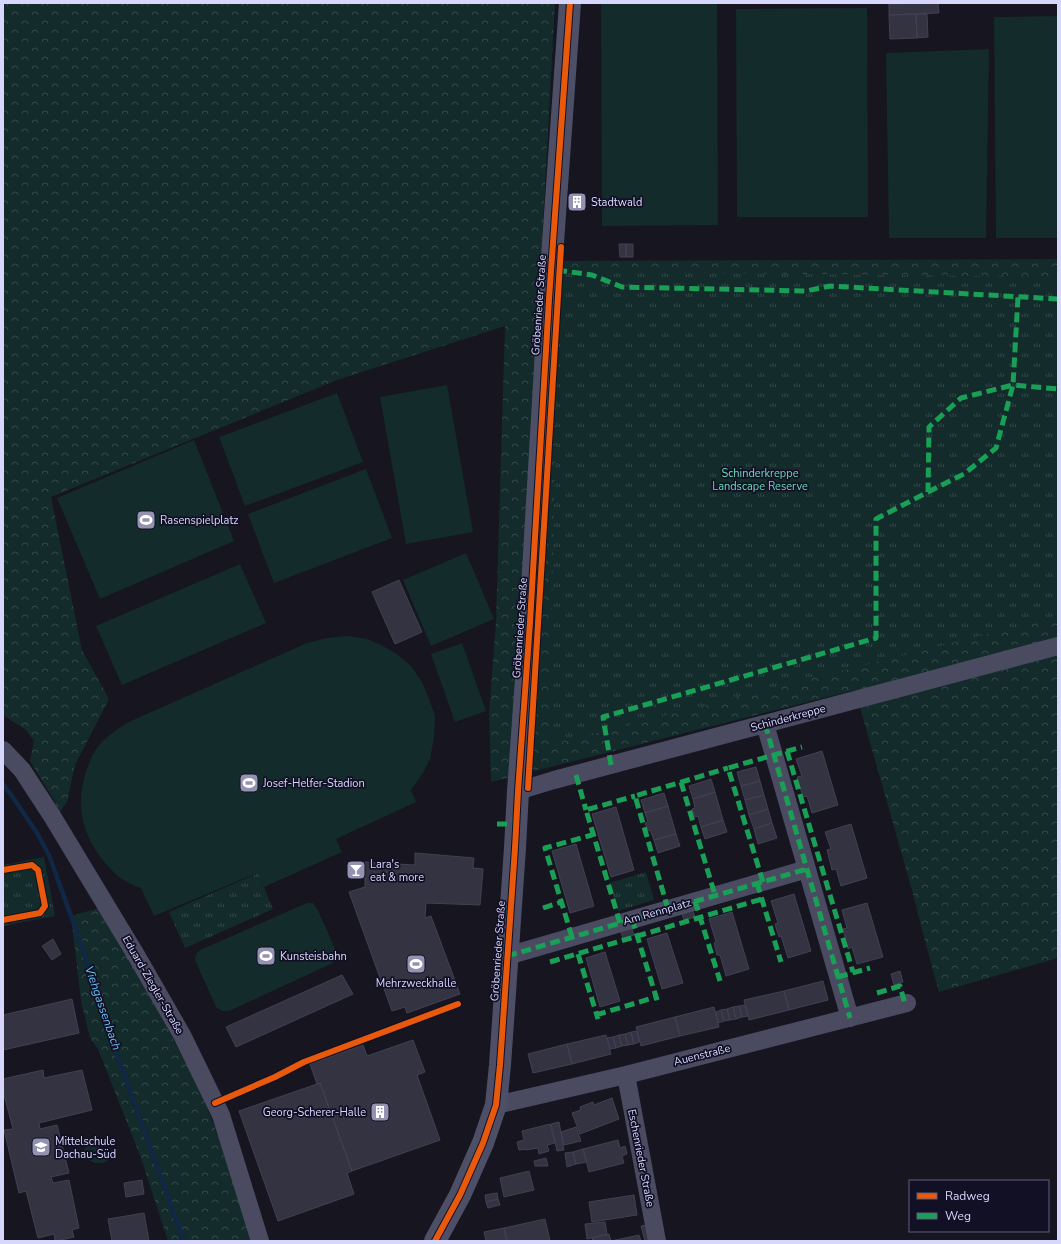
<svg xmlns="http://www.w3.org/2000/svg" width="1061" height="1244" font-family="'Nunito Sans',sans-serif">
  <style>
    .grass { fill: #132b2a }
    .forest { fill: url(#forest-crowns) }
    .park { fill: url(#park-tufts) }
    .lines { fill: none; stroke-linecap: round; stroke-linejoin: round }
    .stream { stroke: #112845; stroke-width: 4.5 }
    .building { fill: #343342; stroke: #424053 }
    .street { stroke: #4a4b61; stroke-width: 18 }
    .secondary { stroke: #4d4f67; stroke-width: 22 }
    .quiet { stroke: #1a9f57; stroke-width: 5; stroke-dasharray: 10 5; stroke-linecap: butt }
    .cycleway-casing { stroke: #121025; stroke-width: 8 }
    .cycleway { stroke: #e8590c; stroke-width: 6 }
    .labels { text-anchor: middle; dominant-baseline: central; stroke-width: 3.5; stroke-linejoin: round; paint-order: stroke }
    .poi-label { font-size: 11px; fill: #d7d6fd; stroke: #121025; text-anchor: start }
    .street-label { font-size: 11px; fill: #d7d6fd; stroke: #121025 }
    .park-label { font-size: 11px; fill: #65dbb3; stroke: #121025 }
    .water-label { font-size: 12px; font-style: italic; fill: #69c2f8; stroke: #121025 }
  </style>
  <defs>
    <pattern id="forest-crowns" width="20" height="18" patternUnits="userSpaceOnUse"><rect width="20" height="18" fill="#132b2a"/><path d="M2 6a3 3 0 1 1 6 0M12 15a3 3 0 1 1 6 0" fill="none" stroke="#35494a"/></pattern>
    <pattern id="park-tufts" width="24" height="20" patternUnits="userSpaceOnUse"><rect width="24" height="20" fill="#132b2a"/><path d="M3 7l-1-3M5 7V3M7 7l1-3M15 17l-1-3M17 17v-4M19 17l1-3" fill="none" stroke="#35494a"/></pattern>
  </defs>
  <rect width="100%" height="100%" fill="#161520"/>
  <path class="grass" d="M601 3H717L718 225 602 226Z
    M867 8 868 217H737L736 9Z
    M1058 16V238H996L994 17Z
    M989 49 986 238H889L886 53Z
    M447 385 473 532 406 544 380 397Z
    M337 393 363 462 245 506 219 437Z
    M194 440 234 541 100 599 57 498Z
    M366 469 392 538 274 583 248 514Z
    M466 553 494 619 431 646 403 580Z
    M240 564 266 623 122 685 96 626Z
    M348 636 367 639 381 645 397 654 411 666 422 682 429 699 435 716 434 738 430 759 423 773 411 790 416 802 336 839 342 852 264 887 257 873 154 916 141 888C136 886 131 885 127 882 118 877 112 871 106 864 81 836 74 801 88 766 91 759 94 751 99 745 108 735 120 727 131 721L307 643 327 638Z
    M462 643 486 711 455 722 431 654Z
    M307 903H313L318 910 336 951V958L333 963 229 1011H222L216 1007 195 960 196 954 200 950Z
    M88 1146C96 1146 101 1147 107 1151L109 1159C102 1168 85 1162 83 1151L85 1148Z"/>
  <path class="forest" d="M3 3H555L541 261 1058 259V958L939 992 922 930 912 890 855 690 491 782 489 713 496 621 505 326 337 380 51 497 82 650 109 699 75 765 67 802 59 813 54 800 30 761 34 741 26 730 3 715Z
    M99 908 150 995 201 1092 225 1154 253 1241H168L141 1158 98 1049 90 1038 81 1001 71 916Z"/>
  <path class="park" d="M559 271 1058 277V616L549 745Z
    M44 857 55 916 3 926V865Z
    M646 872 654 900 618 911 609 883Z
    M258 873 273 909 185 948 169 912Z"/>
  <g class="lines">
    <path class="stream" d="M3 784 14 799 37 833 49 855 80 941 117 1055 184 1241"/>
  </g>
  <path class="building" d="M938 3 939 13 889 15V4Z
    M916 14H927L928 37 917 38Z
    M916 14 917 38 890 39 889 15Z
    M579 197V207H574L575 198Z
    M619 244H626V257H620Z
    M626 244H633V257H626Z
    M399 580 422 632 395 644 372 592Z
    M822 751 838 805 812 813 807 796 803 797 797 777 802 776 796 759Z
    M756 767 760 781 741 786 737 772Z
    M711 779 715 792 693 799 689 786Z
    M760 781 764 795 745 800 741 786Z
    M715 792 723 820 701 827 698 816 695 817 692 809 695 808 693 799Z
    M664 793 668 806 645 813 641 800Z
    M764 795 768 809 749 815 745 800Z
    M668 806 676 834 654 840 650 830 648 831 645 823 648 822 645 813Z
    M616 807 634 870 611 877 592 814Z
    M768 809 772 823 754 829 749 815Z
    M723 820 727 832 705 839 701 827Z
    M772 823 777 838 758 844 754 829Z
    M851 824 867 878 841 886 836 869 832 870 827 850 831 849 825 832Z
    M676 834 680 846 658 853 654 840Z
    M576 844 594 906 570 913 552 851Z
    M415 853 474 858 473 868 483 869 480 905 426 903 425 918 431 916 460 994 407 1013 405 1007 392 1011 349 892 365 887V862L415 865Z
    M794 894 811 951 788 958 781 936 779 937 775 924 778 923 771 901Z
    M867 903 883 957 857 964 852 947 848 949 843 929 847 928 842 910Z
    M692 908 695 917 684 920 681 911Z
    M732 912 749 969 726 976 720 955H717L714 943 716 942 709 919Z
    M631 926 634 935 623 939 620 929Z
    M667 933 683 983 662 989 647 939Z
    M53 939 61 954 52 960 42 946Z
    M605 952 620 1001 600 1007 586 958Z
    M900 971 903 982 894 985 891 974Z
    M342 975 353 994 236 1047 226 1027Z
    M823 981 828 1000 789 1010 784 991Z
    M784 991 789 1010 749 1020 744 1000Z
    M72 999 79 1033 3 1050V1015Z
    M745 1005 748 1016 742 1017 739 1006Z
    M739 1006 742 1017 736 1019 733 1007Z
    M714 1007 719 1027 680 1036 675 1017Z
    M733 1007 736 1019 730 1020 727 1009Z
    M727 1009 730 1020 724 1021 721 1010Z
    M721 1010 724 1021 718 1023 716 1012Z
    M675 1017 680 1036 641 1046 636 1027Z
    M637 1031 639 1042 634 1044 631 1032Z
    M631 1032 634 1044 628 1045 625 1034Z
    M625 1034 628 1045 622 1046 619 1035Z
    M606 1035 611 1054 572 1064 567 1044Z
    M619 1035 622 1046 616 1048 613 1037Z
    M613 1037 616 1048 610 1049 607 1038Z
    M413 1040 425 1072 417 1075 440 1140 352 1171 320 1083 317 1084 310 1064 363 1045 367 1056Z
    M567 1044 572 1064 533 1073 528 1054Z
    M43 1070 44 1078 82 1070 92 1110 39 1123 40 1129 57 1125 69 1173 51 1177 53 1183 69 1180 79 1228 72 1230 74 1237 57 1241H55L54 1234 38 1238 26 1191 19 1193 4 1130 13 1129 3 1091V1079Z
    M320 1083 352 1171 347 1173 354 1194 278 1221 239 1111Z
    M612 1098 619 1119 580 1134 572 1113 581 1110 580 1107 593 1102 594 1105Z
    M559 1122 564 1150 557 1151 551 1124Z
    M550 1124 555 1143 547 1145 549 1151 539 1154 538 1148 526 1150V1149L519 1150 517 1142 524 1140 522 1131Z
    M576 1127 581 1141 564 1145 561 1132Z
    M618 1140 620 1148 625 1146 627 1154 622 1156 624 1163 589 1172 583 1149Z
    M583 1149 587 1162 576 1164 573 1152Z
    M573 1152 576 1164 567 1167 565 1153Z
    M546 1158 548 1166H535L534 1161Z
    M529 1171 534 1190 504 1197 500 1178Z
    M142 1180 144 1194 126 1197 124 1183Z
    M497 1193 498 1199 486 1202 485 1195Z
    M634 1195 637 1215 592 1222 589 1202Z
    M498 1199 500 1205 488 1208 486 1202Z
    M144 1213 149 1241H112L108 1219Z
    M545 1219 550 1241H507L504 1228Z
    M605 1222 607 1234 587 1239 585 1224Z
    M650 1224 653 1241H645L641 1226Z
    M504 1228 507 1241H486L484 1232Z
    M609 1234 611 1241H593L592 1238Z
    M639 1235 641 1241H611Z"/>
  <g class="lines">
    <path class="street" d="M765 724 850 1018
      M3 750 22 770 52 816 136 955 182 1035 221 1115 260 1241
      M518 791 554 780 1058 646
      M507 956 807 869
      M626 1075 657 1241
      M496 1105 626 1075 907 1003"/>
    <path class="secondary" d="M435 1241 460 1195 483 1143 496 1105 500 1065 515 848 518 791 530 622 549 299 570 3"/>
    <path class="quiet" d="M557 270 592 275 622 287 806 291 830 286 1058 299
      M928 492 964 474 996 448 1013 385 1058 389
      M765 724 850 1018
      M787 751 853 972
      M611 765 603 717 876 638V519L928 492 929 427 961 398 1013 385 1018 297
      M576 775 586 810
      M681 782 715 895
      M497 824H516
      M763 882 728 768 802 747
      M757 883 781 962
      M695 901 720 981
      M543 908 561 902
      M668 909 635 796 728 768
      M632 919 658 1003
      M620 923 586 810 635 796
      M572 937 545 848 592 835
      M578 954 598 1019
      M507 956 807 869
      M550 962 762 899
      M838 977 870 968
      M877 993 900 986 905 1004
      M596 1015 656 997"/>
    <g class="cycleway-casing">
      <path id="cycleway" d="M528 788 561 247
        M3 870 32 865 38 870 45 906 40 913 3 920
        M215 1103 275 1077 304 1062 458 1004
        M435 1241 460 1195 483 1143 496 1105 500 1065 515 848 518 791 530 622 549 299 570 3"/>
    </g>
    <use href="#cycleway" class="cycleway"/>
  </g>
  <defs>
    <g id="building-square" transform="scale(1)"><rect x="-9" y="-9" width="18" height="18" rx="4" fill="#9392b0" stroke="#121025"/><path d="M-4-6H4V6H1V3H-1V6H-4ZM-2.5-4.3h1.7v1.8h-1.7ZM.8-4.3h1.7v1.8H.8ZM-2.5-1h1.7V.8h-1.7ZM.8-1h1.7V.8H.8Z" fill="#fff"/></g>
    <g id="stadium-square" transform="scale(1)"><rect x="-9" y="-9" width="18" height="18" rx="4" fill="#9392b0" stroke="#121025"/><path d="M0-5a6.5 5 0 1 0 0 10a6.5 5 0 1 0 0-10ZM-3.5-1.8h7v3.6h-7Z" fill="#fff"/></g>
    <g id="bar-square" transform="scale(1)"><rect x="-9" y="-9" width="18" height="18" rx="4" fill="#9392b0" stroke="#121025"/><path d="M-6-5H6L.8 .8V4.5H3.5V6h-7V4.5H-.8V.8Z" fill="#fff"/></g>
    <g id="school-square" transform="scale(1)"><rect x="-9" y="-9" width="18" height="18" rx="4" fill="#9392b0" stroke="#121025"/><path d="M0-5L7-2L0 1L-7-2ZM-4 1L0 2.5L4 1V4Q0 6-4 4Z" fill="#fff"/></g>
  </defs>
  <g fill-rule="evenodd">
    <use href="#building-square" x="577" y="202"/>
    <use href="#stadium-square" x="146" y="520"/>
    <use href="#stadium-square" x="249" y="783"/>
    <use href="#bar-square" x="356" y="870"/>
    <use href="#stadium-square" x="266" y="956"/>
    <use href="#stadium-square" x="416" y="964"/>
    <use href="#building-square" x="380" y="1112"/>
    <use href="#school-square" x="41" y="1147"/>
  </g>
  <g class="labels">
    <g class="poi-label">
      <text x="591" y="202">Stadtwald</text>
      <text x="160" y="520">Rasenspielplatz</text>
      <text x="263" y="783">Josef-Helfer-Stadion</text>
      <text x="370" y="864">Lara's<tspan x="370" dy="13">eat &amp; more</tspan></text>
      <text x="280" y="956">Kunsteisbahn</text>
      <text x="416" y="983" text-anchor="middle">Mehrzweckhalle</text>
      <text x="366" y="1112" text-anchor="end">Georg-Scherer-Halle</text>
      <text x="55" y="1141">Mittelschule<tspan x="55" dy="13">Dachau-Süd</tspan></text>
    </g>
    <g class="street-label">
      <text transform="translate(539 305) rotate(-86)">Gröbenrieder Straße</text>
      <text transform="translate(520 628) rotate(-86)">Gröbenrieder Straße</text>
      <text transform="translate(788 718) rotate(-15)">Schinderkreppe</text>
      <text transform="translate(657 912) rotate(-16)">Am Rennplatz</text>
      <text transform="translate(498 951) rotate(-86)">Gröbenrieder Straße</text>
      <text transform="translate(153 985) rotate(60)">Eduard-Ziegler-Straße</text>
      <text transform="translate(702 1055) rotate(-14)">Auenstraße</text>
      <text transform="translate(641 1158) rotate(79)">Eschenrieder Straße</text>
    </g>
    <g class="park-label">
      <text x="760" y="473">Schinderkreppe<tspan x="760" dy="13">Landscape Reserve</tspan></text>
    </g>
    <g class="water-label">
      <text transform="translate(103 1008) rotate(71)">Viehgassenbach</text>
    </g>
  </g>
  <rect width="1061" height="1244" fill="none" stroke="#d7d6fd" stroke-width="8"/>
  <rect x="909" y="1180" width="140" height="52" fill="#121025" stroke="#615f7b"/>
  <rect x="917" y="1193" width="20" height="6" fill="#e8590c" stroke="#615f7b"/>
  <text x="945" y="1200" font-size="12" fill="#d7d6fd">Radweg</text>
  <rect x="917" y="1213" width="20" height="6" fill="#1a9f57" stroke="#615f7b"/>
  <text x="945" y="1220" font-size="12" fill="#d7d6fd">Weg</text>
</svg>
